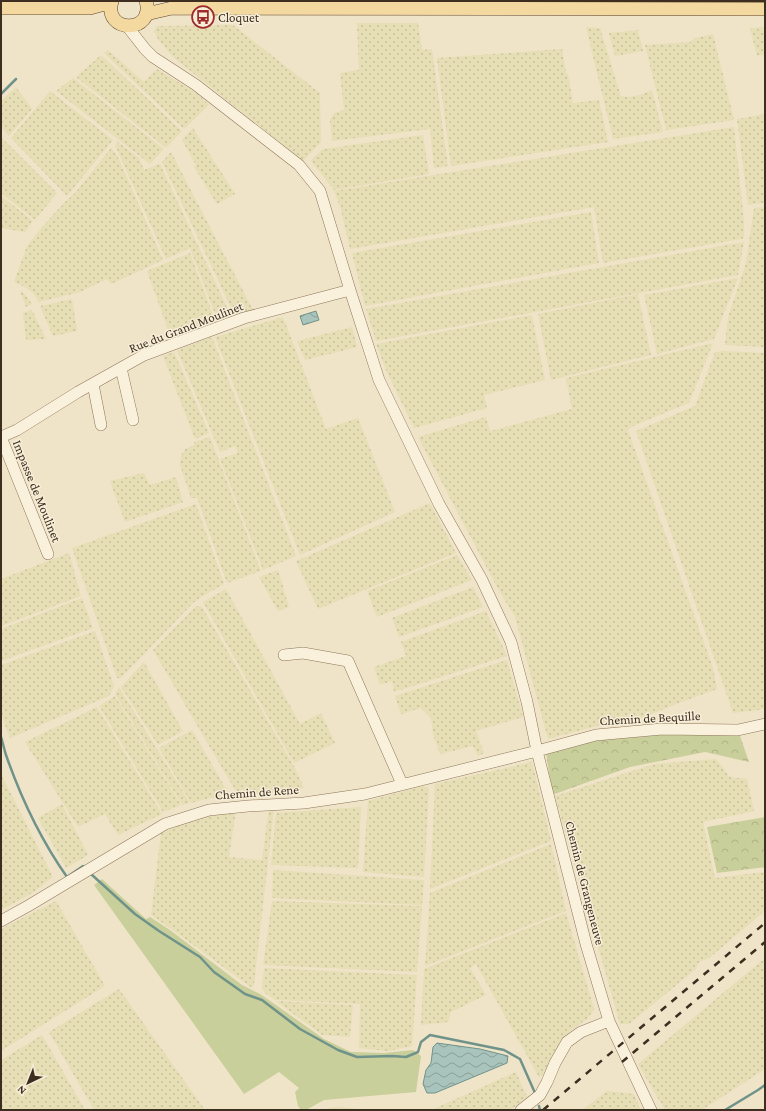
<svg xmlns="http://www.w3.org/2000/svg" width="766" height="1111" font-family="'Crimson Pro',serif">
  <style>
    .farmland { fill: url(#farmland-dots) }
    .grass { fill: #c9cf9b }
    .forest { fill: url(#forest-crowns) }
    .water { fill: url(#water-waves); stroke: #6f938a }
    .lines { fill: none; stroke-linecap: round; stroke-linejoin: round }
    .stream { stroke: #6f938a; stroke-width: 2.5 }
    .minor-casing { stroke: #8d765c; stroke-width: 12 }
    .major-casing { stroke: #5b4430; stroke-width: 14 }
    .minor { stroke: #faf1dc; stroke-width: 11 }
    .major { stroke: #f3d9a0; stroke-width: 13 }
    .rail { stroke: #3d2e20; stroke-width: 2.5; stroke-dasharray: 7 7; stroke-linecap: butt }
    .labels { text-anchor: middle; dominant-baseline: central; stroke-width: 3; stroke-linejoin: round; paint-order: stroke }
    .poi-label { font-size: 13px; fill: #3d2e20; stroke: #f7eed8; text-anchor: start }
    .street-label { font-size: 13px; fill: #3d2e20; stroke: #f7eed8 }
  </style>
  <defs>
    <pattern id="farmland-dots" width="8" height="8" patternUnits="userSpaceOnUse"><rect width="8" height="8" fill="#e6deb5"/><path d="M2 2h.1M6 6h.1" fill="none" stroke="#c6bf9b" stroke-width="1.8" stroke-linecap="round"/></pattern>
    <pattern id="forest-crowns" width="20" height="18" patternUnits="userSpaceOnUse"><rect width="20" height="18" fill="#c9cf9b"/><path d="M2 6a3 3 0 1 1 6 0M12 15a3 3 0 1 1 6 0" fill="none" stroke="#aeb285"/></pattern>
    <pattern id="water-waves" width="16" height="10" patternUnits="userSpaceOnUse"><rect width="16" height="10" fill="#a9c4bc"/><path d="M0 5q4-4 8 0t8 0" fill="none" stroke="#8ba098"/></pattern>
  </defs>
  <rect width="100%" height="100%" fill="#f0e4c8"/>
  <path class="farmland" d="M357 23H418L422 50 432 49 448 166 434 168 430 129 332 141 330 120 334 113 344 110 340 73 359 70Z
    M233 25 320 93 321 142 303 161 173 57 158 39 154 31 157 26Z
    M586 27 600 28 621 96 627 97 640 95 652 90 663 132 613 139Z
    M765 27V54L757 56 750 28Z
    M638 30 643 51 615 56 609 33Z
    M713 34 734 120 666 130 645 45 690 42 695 38Z
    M562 49 566 72 568 75 573 103 599 100 608 142 451 166 437 58Z
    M108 50 144 82 157 69 198 94 209 105 184 129 104 53Z
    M101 55 182 131 166 148 76 77Z
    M73 78 164 149 150 164 56 91Z
    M16 87 32 109 9 136 1 127V101Z
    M50 91 113 140 67 196 11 138Z
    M765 114V203L748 205 737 119Z
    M734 127 744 221V238L741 239 603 263 594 207 350 249 340 206 334 191Z
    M193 128 235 194 217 204 194 167 196 165 182 140Z
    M423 135 429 174 334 190 311 161 313 158 323 149Z
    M1 137 57 193 35 220 1 193Z
    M118 142 139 158 144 170 160 164 232 318 218 322 190 248 166 259 115 145Z
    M111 148 117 155 163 260 111 284 107 279 80 292 39 302 33 293 25 287 14 282 27 246 43 226 64 203 75 193Z
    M171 152 254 312 236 318 162 162Z
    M1 196 33 221 25 232 1 228Z
    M765 207V347L725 345 728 317 746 263 754 208Z
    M591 212 599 263 365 306 352 253Z
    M744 242 738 275 376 341 366 309Z
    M190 253 216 323 171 338 147 271Z
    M738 278 714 339 657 354 644 295Z
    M20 291 23 292 32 304 26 307Z
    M638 294 651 355 551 380 538 314Z
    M72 299 77 331 53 336 40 306Z
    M32 310 46 339 26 340 23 313Z
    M532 315 545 380 484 395 487 408 414 428 386 370 376 344Z
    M283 317 326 429 358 418 395 512 300 555 215 337Z
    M352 327 357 347 305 360 297 341Z
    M212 337 296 556 263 570 220 459 238 453 235 446 220 452 177 350Z
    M713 343 689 403 635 425 628 430 713 668 717 689 679 703 624 725 604 724 548 739 515 617 497 587 418 437 486 417 490 431 572 409 566 378Z
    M724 351 765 353V708L759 710 733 713 636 431 695 406 715 352Z
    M174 352 209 433 195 439 163 356Z
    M210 437 261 571 227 583 197 498H191L180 465 181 456 185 449 194 445V442Z
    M144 473 150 485 176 477 183 502 125 522 110 481Z
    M430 503 456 553 318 609 296 561Z
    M196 504 224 584 201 597 193 603 121 678H117L72 548Z
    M69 553 81 596 1 626V579Z
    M457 555 472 580 377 617 367 591Z
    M278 570 289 607 278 611 259 577Z
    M473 587 483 607 399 637 392 618Z
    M226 589 300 724 321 713 335 743 294 763 203 602Z
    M82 598 93 628 1 661V629Z
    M196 606 202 607 295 768 304 788 286 791 238 795 153 650Z
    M486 611 507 656 394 692 392 681 380 685 374 667 406 656 401 642Z
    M95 631 114 686 109 696 10 738 1 715V665Z
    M507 660 523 717 476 731 484 753 478 756 473 746 440 754 433 734 431 718 421 708 401 714 395 696Z
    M144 662 183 731 158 745 121 687Z
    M119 687 190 803 182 805 115 694Z
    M115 696 181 805 163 812 99 706Z
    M97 707 162 814 118 835 105 814 78 827 25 742Z
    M192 730 230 796 210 798 191 803 159 748Z
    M716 759 730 777 747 779 754 811 703 822 715 878 765 872V911L708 959 700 961 698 964 696 969 629 1024H620L555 796 654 764Z
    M532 762 551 841 430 889 435 784Z
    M1 774 53 877 34 892 1 910Z
    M423 786 429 788 424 877 363 872 368 801Z
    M62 804 88 855 66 868 38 818Z
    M361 807 358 868 271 865 276 813Z
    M269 808 274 809 254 984 252 988 174 931 151 915 161 833 196 818 236 810 229 857 262 860Z
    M551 844 566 911 425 966 430 893Z
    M273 870 424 880 422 905 272 898Z
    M56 901 105 986 1 1051V929Z
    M272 901 422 906 417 972 263 965Z
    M566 913 594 1009 588 1018 569 1032 554 1052 544 1075 539 1077 476 964 470 968 486 995 451 1012 448 1022 421 1025 424 969Z
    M765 958V1069L702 1110H665L638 1064Z
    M264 968 417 975 412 1046 388 1051 359 1048 360 1004 275 1000 265 993 262 988Z
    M119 989 205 1110H94L49 1032Z
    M276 1001 353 1005 350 1037 322 1035Z
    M42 1035 85 1110H1V1060Z
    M516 1072 527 1097 511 1110H431Z
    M607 1091 634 1094 641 1110H582Z
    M339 1107 371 1110H325L328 1108Z"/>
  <path class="grass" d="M102 879 146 919 150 917 170 930 242 985 260 994 276 1005 324 1039 351 1052 384 1053 413 1050 421 1056 416 1092 324 1100 306 1110H301L298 1106 295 1092 299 1088 279 1072 244 1094 94 885Z"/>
  <path class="forest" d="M738 730 749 762 705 752 630 767 552 795 546 752 596 735Z
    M765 817V867L717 873 707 827Z"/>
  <path class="water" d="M316 311 319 320 303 325 300 316Z
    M437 1043 480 1049 508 1056 507 1063 435 1093H427L423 1084 426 1070 431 1063 433 1047Z"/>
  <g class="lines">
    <path class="stream" d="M1 94 16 79
      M1 737C3 743 4 749 6 755 21 798 41 840 67 877L83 866
      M91 874 135 914 159 931 200 957 214 972 245 994 262 1000 300 1029 338 1050 357 1057 392 1056 406 1057 418 1052 421 1042 430 1035 504 1050 520 1059 535 1093
      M539 1106 540 1110
      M725 1110 758 1090 765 1085"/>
    <g class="minor-casing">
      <path id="minor" d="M127 26 145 49 153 57 196 85 299 165 320 191 350 290 379 380 439 504 482 580 511 642 527 702 537 751 586 944 609 1021 651 1110
        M121 368 133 420
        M93 384 101 425
        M1 437 17 430 78 392 144 355 244 318 350 290
        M1 437 48 554
        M284 655 303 653 348 661 402 784
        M1 921 28 906 165 824 209 810 248 806 304 803 365 794 537 751 596 735 662 729 738 730 765 724
        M521 1110 540 1095 547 1082 555 1063 567 1042 581 1032 609 1021"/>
    </g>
    <g class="major-casing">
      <path id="major" d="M112 1C102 34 156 34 146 1
        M1 8H90L112 2
        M146 14 172 8 765 9"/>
    </g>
    <use href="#minor" class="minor"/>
    <use href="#major" class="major"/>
    <path class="rail" d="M622 1062 765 942
      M543 1110 765 923"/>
  </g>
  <defs>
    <g id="bus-ring" transform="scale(1.15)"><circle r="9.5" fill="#f7eed8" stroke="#9e2a2b" stroke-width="1.5"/><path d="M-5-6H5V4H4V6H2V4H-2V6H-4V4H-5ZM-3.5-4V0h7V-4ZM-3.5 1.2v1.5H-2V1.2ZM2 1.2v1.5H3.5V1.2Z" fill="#9e2a2b"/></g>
  </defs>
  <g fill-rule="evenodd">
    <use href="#bus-ring" x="203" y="17"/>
  </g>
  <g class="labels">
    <g class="poi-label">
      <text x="218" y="17">Cloquet</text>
    </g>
    <g class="street-label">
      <text transform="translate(186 327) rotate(-21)">Rue du Grand Moulinet</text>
      <text transform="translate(37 491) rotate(68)">Impasse de Moulinet</text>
      <text transform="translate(650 718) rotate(-3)">Chemin de Bequille</text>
      <text transform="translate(257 792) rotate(-4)">Chemin de Rene</text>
      <text transform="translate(585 883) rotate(76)">Chemin de Grangeneuve</text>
    </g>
  </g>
  <rect width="766" height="1111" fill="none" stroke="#3d2e20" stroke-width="4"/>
  <g transform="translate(28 1083) rotate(223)" stroke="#f7eed8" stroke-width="3" paint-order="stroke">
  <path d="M0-3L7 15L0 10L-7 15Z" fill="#3d2e20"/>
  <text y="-6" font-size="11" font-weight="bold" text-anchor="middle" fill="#3d2e20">N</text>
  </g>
</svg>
